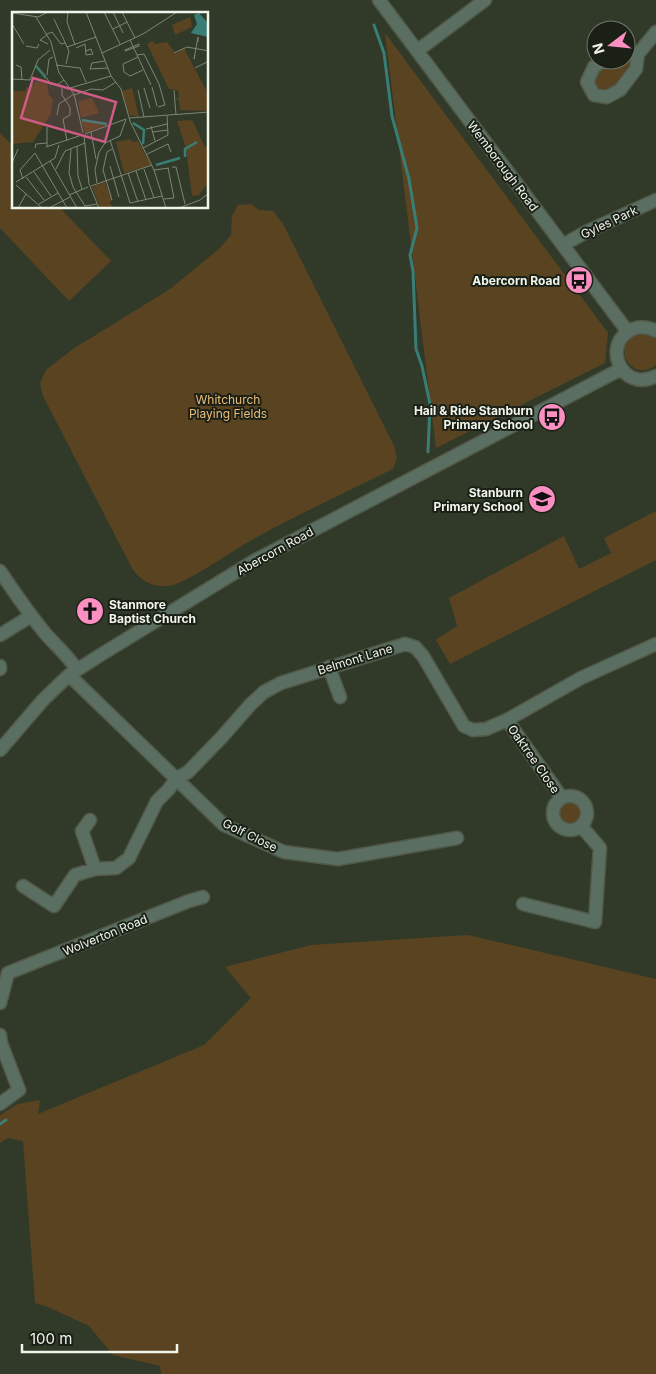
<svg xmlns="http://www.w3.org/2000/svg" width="656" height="1374" font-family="Inter,sans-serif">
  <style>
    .green { fill: #5a4321 }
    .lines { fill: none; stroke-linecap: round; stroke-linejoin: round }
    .stream { stroke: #387e76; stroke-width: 3 }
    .minor-casing { stroke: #505847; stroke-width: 15 }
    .minor { stroke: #5a6f62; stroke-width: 12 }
    .labels { text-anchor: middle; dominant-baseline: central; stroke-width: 4; stroke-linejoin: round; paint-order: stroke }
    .street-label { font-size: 12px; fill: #f0f6eb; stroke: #1b2017 }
    .poi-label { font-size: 12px; font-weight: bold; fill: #f0f6eb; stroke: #1b2017; text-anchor: end }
    .park-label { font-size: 12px; fill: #ecbc79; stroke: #1b2017 }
    .inset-river { fill: none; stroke: #387e76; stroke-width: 2.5 }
    .inset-road { fill: none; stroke: #7d8576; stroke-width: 1 }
    .view { fill: #d05b86; fill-opacity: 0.15; stroke: #d05b86; stroke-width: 2.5 }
    .inset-edge { fill: none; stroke: #f0f6eb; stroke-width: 2.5 }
  </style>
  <rect width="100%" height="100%" fill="#313a28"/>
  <path class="green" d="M385 33 608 333 605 363 436 448Z
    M626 54H632L635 61 618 87C608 90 600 92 592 85V74L605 60H626Z
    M0 133 14 147V208H60L111 261 69 301 0 228Z
    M251 204 259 210 273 211 283 224 394 446 397 458 393 469C343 494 291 517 243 545 228 554 183 585 169 586 153 587 143 582 133 570L43 396 40 383 46 370 73 349 170 289 220 248 231 235 232 216 238 205Z
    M644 333 650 334 656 338V365C629 386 607 337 644 333Z
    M656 511V560L450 664 436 640 457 626 449 598 564 536 579 569 611 553 604 538Z
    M558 813a12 12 0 1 1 24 0a12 12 0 1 1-24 0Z
    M468 935 656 979V1374H161L160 1366 113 1355 89 1326 48 1307 35 1303 23 1141 8 1138 0 1143V1115L18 1104 40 1100 38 1114 204 1045 251 998 225 967 311 945Z"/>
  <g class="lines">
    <path class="stream" d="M374 25 384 53 392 116 409 179 417 228 410 255 413 271 416 349 422 366 430 404 428 452
      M0 1124 6 1120"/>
    <g class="minor-casing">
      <path id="minor" d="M379 0 628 332
        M417 51 485 0
        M604 60 594 67 587 82 594 95 607 97 620 90 636 69 638 54 656 32
        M563 245 586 232 656 200
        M656 331C649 327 641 326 633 329 600 343 622 394 656 376
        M0 571C14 592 28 612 44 632 55 645 68 655 77 670
        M0 635 31 616
        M0 666V669
        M329 667 340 697
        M69 675 224 825 284 852 338 859 457 838
        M507 720 562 798
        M0 750 43 700 69 675 102 654 254 561 621 369
        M553 813a17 17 0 1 1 34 0a17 17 0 1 1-34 0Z
        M90 820 82 831 95 869
        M23 886 54 906 75 875 95 869 116 868 129 858 157 801 169 789 176 779 188 772 221 738 251 704 264 692 281 683 405 644 415 647 423 656 464 726 473 730 486 729 507 720 581 678 656 644
        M523 904 595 922 600 848 582 827
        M8 973 189 901 203 897
        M0 1003 8 973
        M0 1035 1 1043 19 1090 0 1104"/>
    </g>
    <use href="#minor" class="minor"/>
  </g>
  <defs>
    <g id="bus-disc" transform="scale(1.4375)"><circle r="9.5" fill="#fc8fc1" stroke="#1b2017"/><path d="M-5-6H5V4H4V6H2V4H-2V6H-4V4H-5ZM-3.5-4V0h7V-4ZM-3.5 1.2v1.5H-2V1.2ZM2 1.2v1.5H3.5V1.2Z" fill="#111"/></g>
    <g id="school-disc" transform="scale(1.4375)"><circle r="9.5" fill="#fc8fc1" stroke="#1b2017"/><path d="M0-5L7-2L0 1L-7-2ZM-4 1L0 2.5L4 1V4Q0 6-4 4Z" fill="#111"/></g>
    <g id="church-disc" transform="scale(1.4375)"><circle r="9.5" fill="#fc8fc1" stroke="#1b2017"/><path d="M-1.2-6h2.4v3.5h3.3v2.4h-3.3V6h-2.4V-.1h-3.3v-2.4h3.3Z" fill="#111"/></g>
  </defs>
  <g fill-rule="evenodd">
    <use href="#bus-disc" x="579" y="280"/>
    <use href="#bus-disc" x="552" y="417"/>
    <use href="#school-disc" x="542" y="499"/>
    <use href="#church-disc" x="90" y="611"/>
  </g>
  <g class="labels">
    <g class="street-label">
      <text transform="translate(503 166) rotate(53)">Wemborough Road</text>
      <text transform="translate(609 222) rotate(-25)">Gyles Park</text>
      <text transform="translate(275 551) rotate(-29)">Abercorn Road</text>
      <text transform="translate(355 659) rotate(-17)">Belmont Lane</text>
      <text transform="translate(534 759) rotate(55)">Oaktree Close</text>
      <text transform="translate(250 835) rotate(26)">Golf Close</text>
      <text transform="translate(105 935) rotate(-22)">Wolverton Road</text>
    </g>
    <g class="poi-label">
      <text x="560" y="280">Abercorn Road</text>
      <text x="533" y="410">Hail &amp; Ride Stanburn<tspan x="533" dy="14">Primary School</tspan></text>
      <text x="523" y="492">Stanburn<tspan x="523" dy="14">Primary School</tspan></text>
      <text x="109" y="604" text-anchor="start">Stanmore<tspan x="109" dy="14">Baptist Church</tspan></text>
    </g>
    <g class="park-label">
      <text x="228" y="399">Whitchurch<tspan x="228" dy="14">Playing Fields</tspan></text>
    </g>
  </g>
  <g transform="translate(12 12)">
    <rect width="196" height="196" fill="#313a28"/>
    <path d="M178 5 180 15 163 23 160 13ZM140 29 143 32 155 30 164 42 172 36 196 82V99L168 98 167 88 163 87 167 86 166 78 157 77 135 32ZM25 53 34 63 37 84 41 87 39 102 21 130 0 132V79H13L14 75 18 76 24 69 34 71 31 61 23 55ZM120 76 127 105 117 103 110 79ZM80 86 87 101 69 106 66 89ZM69 108 95 113 73 121ZM180 108 193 135 196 134V171L187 183 180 184 174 136 165 109ZM118 127 121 130 126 129 139 153 112 161 104 130ZM93 170 100 189 97 190 102 196H88L80 175Z" fill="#5a4321"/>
    <path d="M187 1 196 11V25L179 21 185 12 182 3Z" fill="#387e76"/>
    <path class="inset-river" d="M24 54 34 66M70 108 95 112M121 111 132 118 131 132M173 145V137L185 130M144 153 168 146"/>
    <path class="inset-road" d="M56 0 55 10 63 33M74 0 99 64 109 77 118 109 142 158 154 196M92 0 108 32M101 0 111 21M110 0 123 26M0 1 26 5 36 0M24 5 39 30 47 61 62 82 71 121M42 7 57 39 54 52M0 12 12 32M101 17 115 10M35 22 40 20 49 32 53 31M35 23 28 28 36 32M118 28 139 73M127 32V34L113 39V38ZM14 34 25 36 27 32M55 35 84 25M64 36 73 32 74 43 81 42 79 37 74 39M90 41 131 22 165 0M162 41 175 35 197 39M125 43 132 42 147 72 153 93 146 95M183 43 182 47 186 25V30M126 45 111 52 112 60 118 64 131 58M93 49 80 51 78 57 96 56M4 53 9 55 10 68M44 53 68 56 74 70M183 56 197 49M35 63 37 47 41 45M35 66 38 72 45 73 52 68M0 67 18 68 26 48 38 38M140 75 145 94M50 76V83L58 95V103L51 107 55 129M58 76 99 64M132 76 138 96M126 78 132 105M162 78 164 103M62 83 79 77 91 78 104 70M45 103 47 92 62 82M117 106 197 100M139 114 143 129M35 115V135M134 117 155 112M79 120 84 147M140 120 156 118M73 122 114 107M72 124 77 172 87 196M98 128 118 191 150 184M65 134 66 164 70 177M34 135 70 123M23 136 24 132 35 131M131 136 156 123 155 104M59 137 57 161 61 175 73 194 85 192M100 137 95 140 91 158 100 188M135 142 156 132 159 140M38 149 65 196M0 151 6 137M98 154 107 185M160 155H164L173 192M44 157 53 139 73 131M132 157 142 186M142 158 157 156M124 159 134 188M22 160 39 184M116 161 126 190M14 165 32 188M11 167 8 158 23 141 55 196M4 170 43 146 47 133M85 171 83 158 87 140 93 131 108 124 114 107M4 173 30 196M79 174 140 153M57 183 76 175M152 187 162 186 156 156M27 192 46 181M6 196 14 182M37 196 58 185M167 196 188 188 197 181"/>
    <path class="view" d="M21 66 104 90 93 130 9 106Z"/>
    <rect width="196" height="196" class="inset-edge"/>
  </g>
  <g transform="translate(611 45) rotate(254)"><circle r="24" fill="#1b2017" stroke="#70766c"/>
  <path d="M0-4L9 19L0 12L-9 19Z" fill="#fc8fc1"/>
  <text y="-8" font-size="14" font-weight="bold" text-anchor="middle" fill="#f0f6eb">N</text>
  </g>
  <path d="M22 1344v8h155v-8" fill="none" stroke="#f0f6eb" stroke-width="2.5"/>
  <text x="30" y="1344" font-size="15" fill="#f0f6eb" stroke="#1b2017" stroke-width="4" paint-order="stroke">100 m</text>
</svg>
